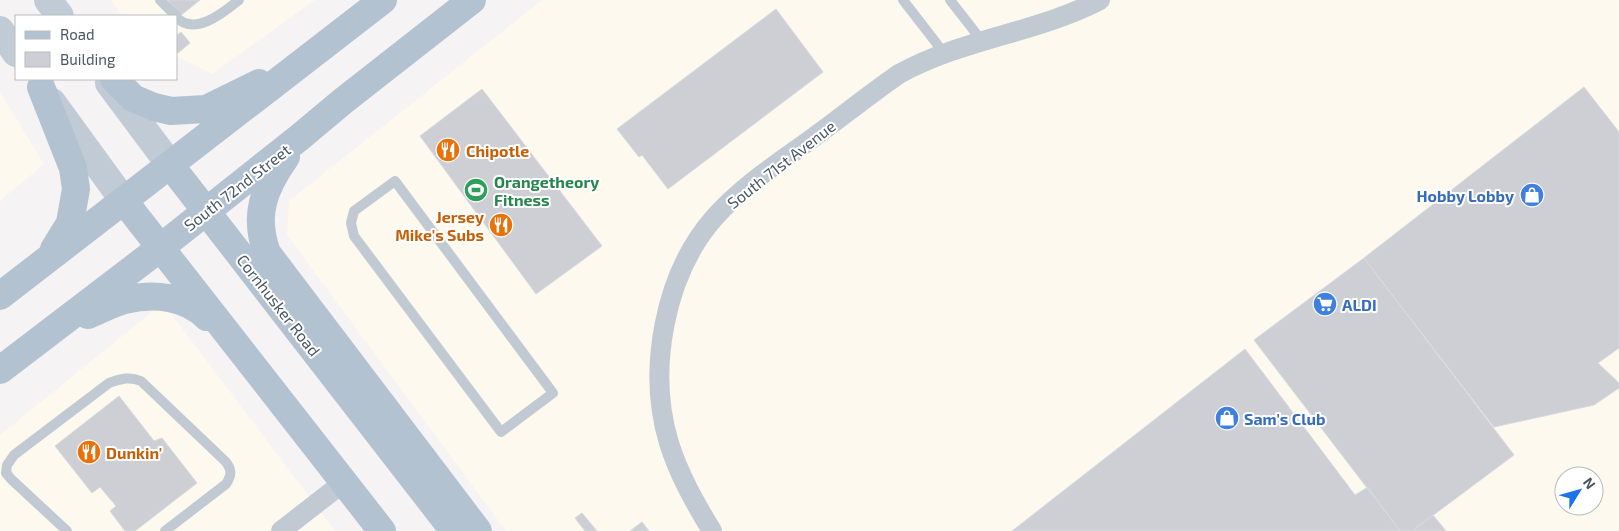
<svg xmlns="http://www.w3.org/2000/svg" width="1619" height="531" font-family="'Exo 2',sans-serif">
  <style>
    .commercial { fill: #fdf9ef; fill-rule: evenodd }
    .building { fill: #cdcfd5; stroke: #d7d9de }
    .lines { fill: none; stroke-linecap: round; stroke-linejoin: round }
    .service { stroke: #c1cad2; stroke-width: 10 }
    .minor { stroke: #c1cad2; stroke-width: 20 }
    .secondary { stroke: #c1cbd6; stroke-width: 28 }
    .primary { stroke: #b3c2d1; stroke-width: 28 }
    .labels { text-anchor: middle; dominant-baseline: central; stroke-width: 4; stroke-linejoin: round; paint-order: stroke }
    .food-label { font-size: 16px; font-weight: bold; fill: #c56008; stroke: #fff; text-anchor: start }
    .street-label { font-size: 16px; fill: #4a5661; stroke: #fff }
    .leisure-label { font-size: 16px; font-weight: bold; fill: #27864d; stroke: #fff; text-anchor: start }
    .shop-label { font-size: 16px; font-weight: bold; fill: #366cbe; stroke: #fff; text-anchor: start }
  </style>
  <rect width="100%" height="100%" fill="#f5f3f3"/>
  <path class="commercial" d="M111 0H315L212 74 176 56V16H122Z
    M542 0H1619V531H506L287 235 289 201ZM1564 476H1594V506H1564Z
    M0 92 44 164 0 201Z
    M163 303 335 531H0V435Z"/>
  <path class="building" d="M168 0H200L180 16Z
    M776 9 823 72 668 189 642 155 639 157 617 129Z
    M181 32 190 43 178 53 176 51V36Z
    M1584 87 1619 132V348L1598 363 1619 383V388L1594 405 1494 427 1364 258Z
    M482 89 602 246 536 294 420 136Z
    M1364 258 1514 455 1412 531H1400L1254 340Z
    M1245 349 1355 495 1368 487 1400 531H1012Z
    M119 396 154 441 162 438 197 483 135 531H125L110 511 116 506 100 487 92 493 55 446Z
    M582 513 597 531H585L575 518Z
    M1433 515 1446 531H1412Z
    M642 522 649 531H630Z"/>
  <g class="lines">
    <path class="service" d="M160 0 176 16
      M903 0 944 53
      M950 0 982 41
      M176 17C195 37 224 12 239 0
      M395 181 553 393 501 432 354 236 351 223 354 211Z
      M67 531 11 479 6 473 7 465 14 455 109 383C121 379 129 376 141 381L225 461C232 469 232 475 226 484L165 531"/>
    <path class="minor" d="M281 531 344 482
      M712 531C695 503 679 475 669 443 647 371 664 275 714 218 742 186 780 162 814 137 843 116 870 94 899 74 962 39 1036 33 1100 0"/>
    <path class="secondary" d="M48 0 60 16
      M0 30 16 53
      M109 83 171 166
      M52 102 124 201"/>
    <path class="primary" d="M114 79 133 98 154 107 171 111 206 109 259 83
      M41 87 73 168 76 189 70 223 54 249
      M286 157C264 188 253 215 267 253L478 531
      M171 166 454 531
      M124 201 382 531
      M0 296 383 0
      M88 315C100 310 113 303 125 300 154 293 185 296 207 317
      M0 370 160 248 300 137 343 101 472 0"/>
  </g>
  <defs>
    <g id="restaurant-disc" transform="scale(1.25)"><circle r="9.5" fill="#e8710a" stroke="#fff"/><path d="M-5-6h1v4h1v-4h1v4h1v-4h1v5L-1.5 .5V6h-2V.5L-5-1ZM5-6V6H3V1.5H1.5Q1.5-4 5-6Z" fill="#fff"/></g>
    <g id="stadium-disc" transform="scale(1.25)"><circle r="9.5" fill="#2e9e5b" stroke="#fff"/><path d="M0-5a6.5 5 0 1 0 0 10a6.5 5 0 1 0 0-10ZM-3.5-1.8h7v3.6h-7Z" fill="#fff"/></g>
    <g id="shop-disc" transform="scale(1.25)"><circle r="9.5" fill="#3f7fe0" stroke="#fff"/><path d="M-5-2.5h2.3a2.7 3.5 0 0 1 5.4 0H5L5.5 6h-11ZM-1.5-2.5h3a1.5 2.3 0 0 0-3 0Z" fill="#fff"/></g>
    <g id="supermarket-disc" transform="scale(1.25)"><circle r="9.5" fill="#3f7fe0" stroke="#fff"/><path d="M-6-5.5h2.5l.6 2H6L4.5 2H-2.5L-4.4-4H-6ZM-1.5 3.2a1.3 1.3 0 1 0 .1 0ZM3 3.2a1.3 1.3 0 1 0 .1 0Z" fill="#fff"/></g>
  </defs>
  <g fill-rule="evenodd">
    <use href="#restaurant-disc" x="448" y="150"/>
    <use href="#stadium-disc" x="476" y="190"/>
    <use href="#shop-disc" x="1532" y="195"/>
    <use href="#restaurant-disc" x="501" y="225"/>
    <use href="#supermarket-disc" x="1325" y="304"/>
    <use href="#shop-disc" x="1227" y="418"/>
    <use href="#restaurant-disc" x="89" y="452"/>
  </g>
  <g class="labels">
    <g class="food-label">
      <text x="466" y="150">Chipotle</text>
      <text x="484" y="216" text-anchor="end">Jersey<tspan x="484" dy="18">Mike's Subs</tspan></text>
      <text x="106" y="452">Dunkin'</text>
    </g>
    <g class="street-label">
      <text transform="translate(781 164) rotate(-38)">South 71st Avenue</text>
      <text transform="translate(237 187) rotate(-38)">South 72nd Street</text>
      <text transform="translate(279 305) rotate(52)">Cornhusker Road</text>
    </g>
    <g class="leisure-label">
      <text x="494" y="181">Orangetheory<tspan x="494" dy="18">Fitness</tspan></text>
    </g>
    <g class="shop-label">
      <text x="1514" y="195" text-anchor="end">Hobby Lobby</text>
      <text x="1342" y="304">ALDI</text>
      <text x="1244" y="418">Sam's Club</text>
    </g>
  </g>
  <rect x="15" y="15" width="162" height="65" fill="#ffffff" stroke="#b7bbc0"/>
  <rect x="25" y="31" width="25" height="8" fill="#b3c2d1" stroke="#b7bbc0"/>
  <text x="60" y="40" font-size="15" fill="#4a5661">Road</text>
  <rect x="25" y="52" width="25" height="15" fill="#cdcfd5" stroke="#b7bbc0"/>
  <text x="60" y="65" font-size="15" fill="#4a5661">Building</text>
  <g transform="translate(1579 491) rotate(53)"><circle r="24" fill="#ffffff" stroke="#b7bbc0"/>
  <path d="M0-4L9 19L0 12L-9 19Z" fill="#1a73e8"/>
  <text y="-8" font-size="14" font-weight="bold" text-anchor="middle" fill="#4a5661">N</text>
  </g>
</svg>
